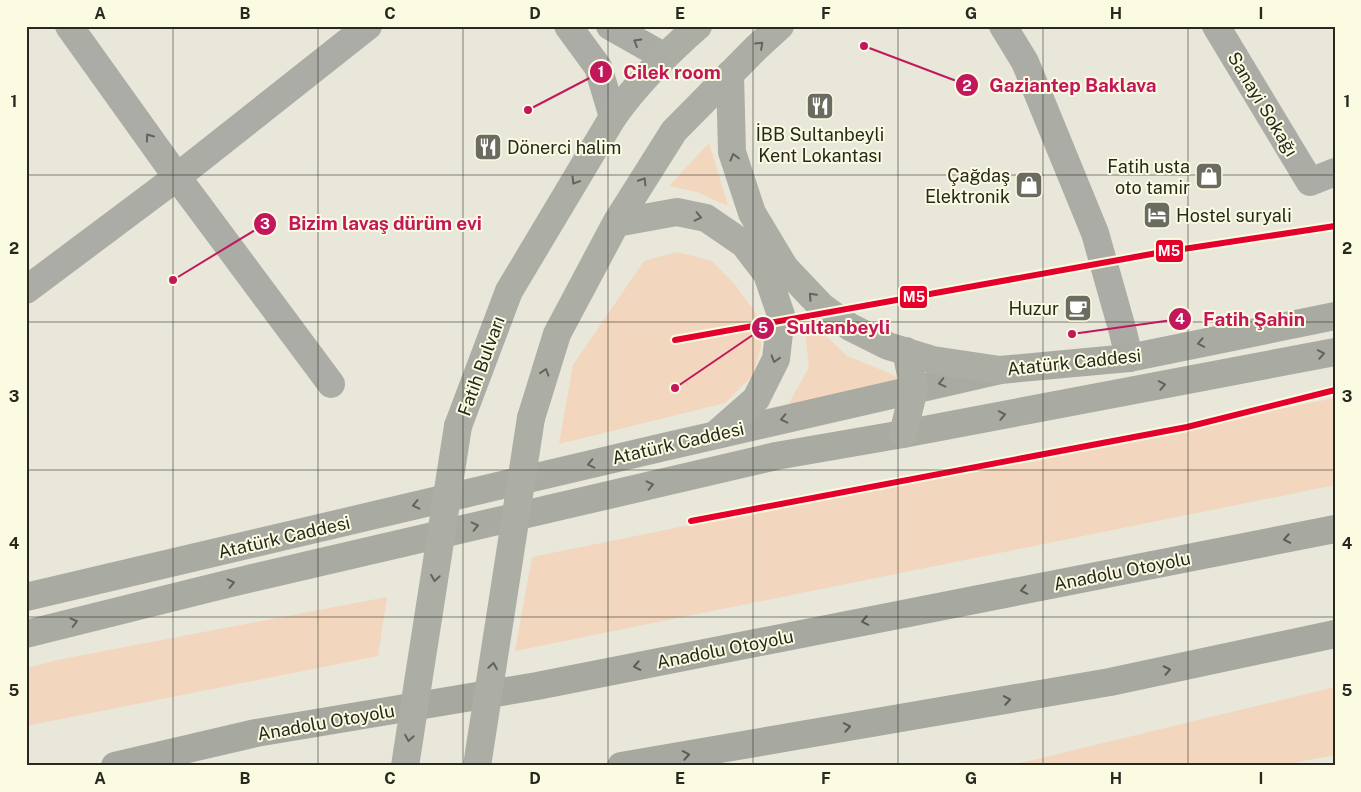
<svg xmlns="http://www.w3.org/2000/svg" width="1361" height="792" font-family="'Public Sans',sans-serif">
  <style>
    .green { fill: #f2d6bd }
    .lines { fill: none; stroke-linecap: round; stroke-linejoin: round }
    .street { stroke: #abaca6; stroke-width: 28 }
    .secondary { stroke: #a9aba3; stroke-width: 28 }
    .primary { stroke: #acaea5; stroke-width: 28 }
    .highway { stroke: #a7a9a0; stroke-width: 28 }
    .primary-bridge { stroke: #acaea5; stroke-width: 28 }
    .metro-1-casing { stroke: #fbfbe1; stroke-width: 10 }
    .metro-1 { stroke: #e4002b; stroke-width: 6 }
    .oneway { stroke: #63635c }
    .oneway2 { stroke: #63645b }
    .oneway3 { stroke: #62635a }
    .oneway4 { stroke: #5b5c53 }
    .grid { fill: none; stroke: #28281f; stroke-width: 1; stroke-opacity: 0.55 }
    .labels { text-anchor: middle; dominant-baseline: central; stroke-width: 4; stroke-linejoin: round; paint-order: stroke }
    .street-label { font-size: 18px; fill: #28281f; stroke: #fbfbe1 }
    .poi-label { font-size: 18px; fill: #28281f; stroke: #fbfbe1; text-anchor: end }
    .leader { fill: none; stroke: #c2185b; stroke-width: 2 }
    .callout-dot { fill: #c2185b; stroke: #fbfbe1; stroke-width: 2 }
    .mark-label { font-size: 15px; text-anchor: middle; font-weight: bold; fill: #fff }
    .callout-label { font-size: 19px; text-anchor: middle; font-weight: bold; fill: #c2185b; stroke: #fbfbe1; stroke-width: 4; stroke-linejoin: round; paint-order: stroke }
    .line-badge { stroke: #fbfbe1; stroke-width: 2 }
    .badge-label { font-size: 14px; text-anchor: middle; font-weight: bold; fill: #fff }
    .neatline { fill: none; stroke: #28281f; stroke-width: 2 }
    .grid-label { font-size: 16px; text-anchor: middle; font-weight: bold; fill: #28281f }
  </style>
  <rect width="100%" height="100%" fill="#e8e7da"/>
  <path class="green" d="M709 143 728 206 697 192 669 186Z
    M677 252 712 261 736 286 760 319 761 347 753 375 725 403 559 444 573 365 644 261Z
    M803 314 847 356 901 378 787 407 809 367Z
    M1335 398V485L515 651 532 557 818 499Z
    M387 597 378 656 26 726V668L57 660Z
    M1335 687V755L1277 766H1002L1029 761Z"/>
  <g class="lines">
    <path class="street" d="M69 26 177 177 331 384
      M568 26 598 67 613 117
      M610 26 663 56
      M1003 26 1025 62 1095 233 1123 332 1129 358
      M1216 26 1310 182 1335 172
      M26 290 177 177 368 26"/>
    <path class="secondary" d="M26 597 664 447 1000 370 1129 358 1335 316
      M26 634 227 584 776 456 903 434 1335 352"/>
    <path class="primary" d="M730 74 732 152 752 213 785 268 821 306 850 327 888 346 933 360 1000 370
      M616 223 677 212 706 218 744 244 767 274 781 315 776 359 756 399 715 435
      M531 418 557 334 616 223 674 131 756 48 780 26
      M458 426 509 291 613 117C638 82 665 55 698 26
      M903 434 914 389 906 351"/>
    <path class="highway" d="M115 766 256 733 537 686 1335 529
      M621 766 1110 682 1335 634"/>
    <path class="primary-bridge" d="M405 766 458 426
      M477 766 531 418"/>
    <g class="metro-1-casing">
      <path id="metro-1" d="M675 340 1157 253 1335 226
        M691 521 1187 427 1335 390"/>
    </g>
    <use href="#metro-1" class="metro-1"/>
  </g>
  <defs><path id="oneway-chevron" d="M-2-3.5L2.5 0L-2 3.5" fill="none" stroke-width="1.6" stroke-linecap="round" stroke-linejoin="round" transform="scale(1.25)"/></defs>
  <g class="oneway">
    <use href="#oneway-chevron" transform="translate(637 42) rotate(-150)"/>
    <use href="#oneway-chevron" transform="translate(149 137) rotate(-126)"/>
  </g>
  <g class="oneway2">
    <use href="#oneway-chevron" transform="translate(760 45) rotate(-43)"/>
    <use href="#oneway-chevron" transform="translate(734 157) rotate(-105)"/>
    <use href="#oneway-chevron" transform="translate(575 181) rotate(121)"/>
    <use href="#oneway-chevron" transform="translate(643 181) rotate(-58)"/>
    <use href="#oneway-chevron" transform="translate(698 217) rotate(13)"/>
    <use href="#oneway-chevron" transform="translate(812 296) rotate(-133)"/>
    <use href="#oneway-chevron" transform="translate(775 359) rotate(107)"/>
    <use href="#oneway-chevron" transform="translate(545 372) rotate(-73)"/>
    <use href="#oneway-chevron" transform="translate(435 578) rotate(99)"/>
    <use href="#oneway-chevron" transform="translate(493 666) rotate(-81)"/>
    <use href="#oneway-chevron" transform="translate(409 738) rotate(99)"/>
  </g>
  <g class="oneway3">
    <use href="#oneway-chevron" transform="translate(1201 343) rotate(169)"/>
    <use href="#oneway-chevron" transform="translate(1321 354) rotate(-11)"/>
    <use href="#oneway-chevron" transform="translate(942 383) rotate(167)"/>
    <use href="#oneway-chevron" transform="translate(1162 385) rotate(-11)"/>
    <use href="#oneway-chevron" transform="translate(1002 415) rotate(-11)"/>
    <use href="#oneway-chevron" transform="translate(784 419) rotate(167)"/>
    <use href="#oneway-chevron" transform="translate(591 464) rotate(167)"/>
    <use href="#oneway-chevron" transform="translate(650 485) rotate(-13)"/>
    <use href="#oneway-chevron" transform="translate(416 505) rotate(167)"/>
    <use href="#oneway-chevron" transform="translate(475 526) rotate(-13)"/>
    <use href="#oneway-chevron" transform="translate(231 583) rotate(-13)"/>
    <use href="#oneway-chevron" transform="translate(74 622) rotate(-14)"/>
  </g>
  <g class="oneway4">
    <use href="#oneway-chevron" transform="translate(1287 539) rotate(169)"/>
    <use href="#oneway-chevron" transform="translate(1024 590) rotate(169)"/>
    <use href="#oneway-chevron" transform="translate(865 621) rotate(169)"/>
    <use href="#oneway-chevron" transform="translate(637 666) rotate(169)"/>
    <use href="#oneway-chevron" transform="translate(1167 670) rotate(-12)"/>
    <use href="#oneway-chevron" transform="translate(1007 700) rotate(-10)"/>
    <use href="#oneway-chevron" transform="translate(847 727) rotate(-10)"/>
    <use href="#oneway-chevron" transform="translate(686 755) rotate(-10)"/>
  </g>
  <path class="grid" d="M173 26V766M318 26V766M463 26V766M608 26V766M753 26V766M898 26V766M1043 26V766M1188 26V766M26 175H1335M26 322H1335M26 470H1335M26 617H1335"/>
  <defs>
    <g id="restaurant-square" transform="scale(1.4375)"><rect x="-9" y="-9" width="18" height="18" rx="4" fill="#6b6b60" stroke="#fbfbe1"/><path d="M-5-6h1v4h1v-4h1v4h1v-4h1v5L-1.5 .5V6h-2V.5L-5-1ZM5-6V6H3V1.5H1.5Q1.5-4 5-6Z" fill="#fff"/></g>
    <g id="shop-square" transform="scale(1.4375)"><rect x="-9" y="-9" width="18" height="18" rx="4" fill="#6b6b60" stroke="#fbfbe1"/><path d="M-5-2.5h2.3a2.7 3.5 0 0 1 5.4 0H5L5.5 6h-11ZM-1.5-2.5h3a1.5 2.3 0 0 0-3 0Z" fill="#fff"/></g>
    <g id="hotel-square" transform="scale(1.4375)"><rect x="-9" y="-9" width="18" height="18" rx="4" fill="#6b6b60" stroke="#fbfbe1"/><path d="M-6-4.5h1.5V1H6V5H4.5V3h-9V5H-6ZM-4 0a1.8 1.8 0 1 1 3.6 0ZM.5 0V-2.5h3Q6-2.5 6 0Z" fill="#fff"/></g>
    <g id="cafe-square" transform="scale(1.4375)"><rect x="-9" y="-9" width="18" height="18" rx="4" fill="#6b6b60" stroke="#fbfbe1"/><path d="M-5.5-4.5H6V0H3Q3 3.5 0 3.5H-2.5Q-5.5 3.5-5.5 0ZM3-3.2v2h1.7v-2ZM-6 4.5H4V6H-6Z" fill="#fff"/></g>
  </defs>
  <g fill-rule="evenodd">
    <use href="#restaurant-square" x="820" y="106"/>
    <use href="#restaurant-square" x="488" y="147"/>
    <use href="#shop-square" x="1209" y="176"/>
    <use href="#shop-square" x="1029" y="185"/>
    <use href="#hotel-square" x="1157" y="215"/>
    <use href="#cafe-square" x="1078" y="308"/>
  </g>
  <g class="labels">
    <g class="street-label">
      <text transform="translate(1263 104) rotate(59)">Sanayi Sokağı</text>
      <text transform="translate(1074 362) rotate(-6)">Atatürk Caddesi</text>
      <text transform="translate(481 366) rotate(-70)">Fatih Bulvarı</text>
      <text transform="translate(678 443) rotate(-13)">Atatürk Caddesi</text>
      <text transform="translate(284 537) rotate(-13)">Atatürk Caddesi</text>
      <text transform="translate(1122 571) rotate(-11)">Anadolu Otoyolu</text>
      <text transform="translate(725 649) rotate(-11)">Anadolu Otoyolu</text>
      <text transform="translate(326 722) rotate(-10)">Anadolu Otoyolu</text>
    </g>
    <g class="poi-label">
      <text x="820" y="134" text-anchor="middle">İBB Sultanbeyli<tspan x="820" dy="21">Kent Lokantası</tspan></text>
      <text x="507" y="147" text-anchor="start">Dönerci halim</text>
      <text x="1190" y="166">Fatih usta<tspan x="1190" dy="21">oto tamir</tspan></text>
      <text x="1010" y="175">Çağdaş<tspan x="1010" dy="21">Elektronik</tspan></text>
      <text x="1176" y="215" text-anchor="start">Hostel suryali</text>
      <text x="1059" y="308">Huzur</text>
    </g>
  </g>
  <path class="leader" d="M528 110L601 72M864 46L967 85M173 280L265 224M1072 334L1180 319M675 388L763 328"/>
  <g class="callout-dot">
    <circle cx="528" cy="110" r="5"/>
    <circle cx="864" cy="46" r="5"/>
    <circle cx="173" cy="280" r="5"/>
    <circle cx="1072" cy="334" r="5"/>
    <circle cx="675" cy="388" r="5"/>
    <circle cx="601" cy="72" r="12"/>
    <circle cx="967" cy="85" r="12"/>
    <circle cx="265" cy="224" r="12"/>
    <circle cx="1180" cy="319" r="12"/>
    <circle cx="763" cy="328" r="12"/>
  </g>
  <g class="mark-label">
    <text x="601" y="77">1</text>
    <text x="967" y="91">2</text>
    <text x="265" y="229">3</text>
    <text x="1180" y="324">4</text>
    <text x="763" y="333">5</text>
  </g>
  <g class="callout-label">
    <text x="672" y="79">Cilek room</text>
    <text x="1073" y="92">Gaziantep Baklava</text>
    <text x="385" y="230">Bizim lavaş dürüm evi</text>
    <text x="1254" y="326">Fatih Şahin</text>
    <text x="838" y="334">Sultanbeyli</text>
  </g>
  <g class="line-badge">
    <rect x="1155" y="239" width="29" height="24" rx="5" fill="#e4002b"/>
    <rect x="899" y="285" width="29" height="24" rx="5" fill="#e4002b"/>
  </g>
  <g class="badge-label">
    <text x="1169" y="256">M5</text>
    <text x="914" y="302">M5</text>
  </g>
  <rect width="1361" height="792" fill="none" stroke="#fbfbe1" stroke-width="55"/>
  <rect x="28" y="28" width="1306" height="736" class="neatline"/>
  <g class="grid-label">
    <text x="100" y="19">A</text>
    <text x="245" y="19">B</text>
    <text x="390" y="19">C</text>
    <text x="535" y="19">D</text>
    <text x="680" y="19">E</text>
    <text x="826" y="19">F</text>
    <text x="971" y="19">G</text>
    <text x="1116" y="19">H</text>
    <text x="1261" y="19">I</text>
    <text x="14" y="107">1</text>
    <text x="1347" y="107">1</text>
    <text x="14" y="254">2</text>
    <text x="1347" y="254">2</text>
    <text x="14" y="402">3</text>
    <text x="1347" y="402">3</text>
    <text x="14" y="549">4</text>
    <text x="1347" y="549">4</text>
    <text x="14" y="696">5</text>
    <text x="1347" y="696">5</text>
    <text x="100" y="784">A</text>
    <text x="245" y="784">B</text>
    <text x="390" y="784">C</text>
    <text x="535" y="784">D</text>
    <text x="680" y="784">E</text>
    <text x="826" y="784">F</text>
    <text x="971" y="784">G</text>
    <text x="1116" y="784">H</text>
    <text x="1261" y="784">I</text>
  </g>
</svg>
